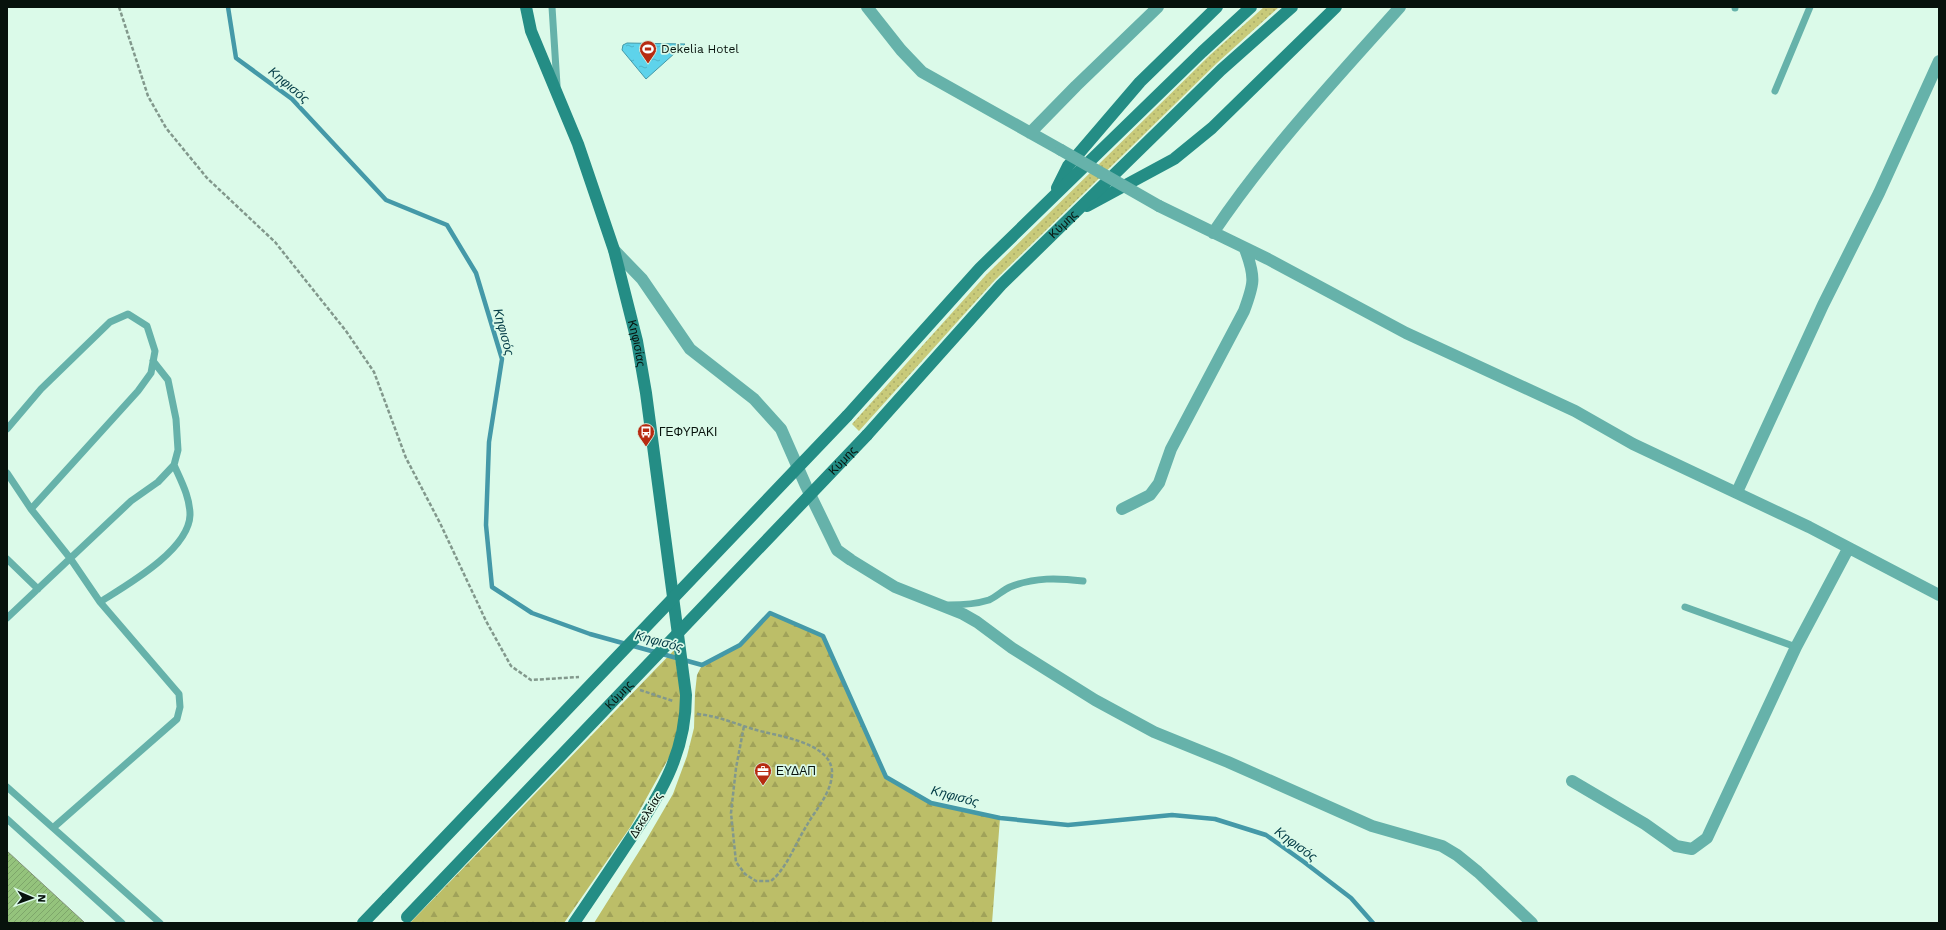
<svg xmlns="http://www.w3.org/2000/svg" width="1946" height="930" font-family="'Work Sans',sans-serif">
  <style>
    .grass { fill: url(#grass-dots) }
    .forest { fill: url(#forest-firs) }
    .water { fill: url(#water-ripples); stroke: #4499a8 }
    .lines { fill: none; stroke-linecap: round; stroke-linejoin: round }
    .stream { stroke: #4499a8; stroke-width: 4.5 }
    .building { fill: url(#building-hatch); stroke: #82927b }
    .path { stroke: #82988c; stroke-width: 2.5; stroke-dasharray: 4 2; stroke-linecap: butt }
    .lane { stroke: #66b2aa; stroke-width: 7 }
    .street { stroke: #66b2aa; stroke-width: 12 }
    .secondary { stroke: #248d85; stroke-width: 12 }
    .street-bridge { stroke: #66b2aa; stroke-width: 12 }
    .secondary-bridge { stroke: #248d85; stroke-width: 12 }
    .labels { text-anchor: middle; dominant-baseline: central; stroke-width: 3.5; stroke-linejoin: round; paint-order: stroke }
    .poi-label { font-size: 12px; fill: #07120c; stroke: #dbfae9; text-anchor: start }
    .street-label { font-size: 12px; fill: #07120c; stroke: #dbfae9 }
    .water-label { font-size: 13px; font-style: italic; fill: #033c46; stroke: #dbfae9 }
  </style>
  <defs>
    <pattern id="grass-dots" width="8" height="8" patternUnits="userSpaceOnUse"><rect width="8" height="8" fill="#c8ca7a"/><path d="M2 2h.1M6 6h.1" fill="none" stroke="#aaac68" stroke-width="1.8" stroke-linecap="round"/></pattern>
    <pattern id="forest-firs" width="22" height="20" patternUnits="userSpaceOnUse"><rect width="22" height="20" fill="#bcbe68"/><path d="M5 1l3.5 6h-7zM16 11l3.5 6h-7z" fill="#a0a259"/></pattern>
    <pattern id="water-ripples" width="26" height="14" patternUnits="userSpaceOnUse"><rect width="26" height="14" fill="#5ed3eb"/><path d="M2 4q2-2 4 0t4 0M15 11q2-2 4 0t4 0" fill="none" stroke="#50b4c8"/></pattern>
    <pattern id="building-hatch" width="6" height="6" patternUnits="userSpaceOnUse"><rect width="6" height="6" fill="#94c37c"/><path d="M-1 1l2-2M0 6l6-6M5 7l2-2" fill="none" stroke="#7ea66a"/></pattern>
  </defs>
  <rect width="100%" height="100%" fill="#dbfae9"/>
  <path class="grass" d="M1264 7H1279L1217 63 994 281 859 431 852 424 986 275 1210 55Z"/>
  <path class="forest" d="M770 613 823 636 886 777 931 803 1000 818 992 923H594L645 842 673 794 687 756 694 728 695 693 697 675 702 665 740 645Z
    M679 645 674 652 682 695 681 713 672 752 631 826 564 923H410Z"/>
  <path class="water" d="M627 43 685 44 646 79 622 50 623 45Z"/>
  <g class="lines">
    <path class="stream" d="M228 7 236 58 292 99 386 200 447 225 476 273 502 359 489 442 486 525 492 587 532 613 590 634 702 665 740 645 770 613 823 636 886 777 931 803 1000 818 1068 825 1172 815 1215 819 1266 835 1304 862 1351 898 1373 923"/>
  </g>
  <path class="building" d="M7 851 85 923H7Z"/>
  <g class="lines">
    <path class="path" d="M119 7 148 96 166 128 207 178 275 242 346 331 374 372 406 458 440 523 486 621 511 666 531 680 579 677
      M640 690 673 701
      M697 714C718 716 733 723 753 729 774 736 830 741 832 771 833 791 816 809 807 825 795 844 787 868 771 881H756L745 874 736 862 731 813 736 768 744 726"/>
    <path class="lane" d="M552 7 557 85
      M1735 8V7
      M1775 91 1810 7
      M7 429 41 389 110 322 128 314 147 326 155 351 151 373 138 391 31 509
      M7 473 31 509 70 558 100 602 179 694 180 707 177 719 54 827
      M7 559 38 589
      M100 602C127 585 189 550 190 515 190 497 181 481 174 465
      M949 605C963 605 976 604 989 600 996 597 1003 590 1010 587 1035 577 1058 578 1083 581
      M1685 607 1796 647
      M7 618 131 501 158 482 174 465 178 450 176 419 168 380 153 361
      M7 787 160 923
      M7 819 122 923"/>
    <path class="street" d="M867 7 901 50 922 72 1061 150
      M1030 133 1076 86 1158 7
      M1159 206 1268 259 1406 333 1575 411 1633 444 1809 527 1939 595
      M1213 233C1268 151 1335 80 1400 7
      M614 250 642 279 690 349 754 399 781 429 806 486 837 550 851 560 895 587 963 614 977 622 1012 648 1095 700 1154 732 1228 762 1372 826 1442 846 1457 855 1478 872 1532 923
      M1737 492 1823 305 1879 193 1939 61
      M1122 509 1150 495 1159 483 1171 449 1244 311C1254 284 1256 278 1245 249
      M1572 781 1645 824 1676 846 1692 849 1707 838 1796 647 1848 549"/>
    <g class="secondary">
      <path id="s1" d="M526 7 531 31 578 144 595 194 614 250 637 341 646 393 686 695C686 756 658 798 625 847 608 873 591 898 574 923"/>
      <path d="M1057 188 1068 166 1140 82 1217 7"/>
      <path d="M1087 206 1174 159 1212 128 1336 7"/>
      <path d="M847 416 980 268 1202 52 1251 7"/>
      <path id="s2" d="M867 435 1001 285 1221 70 1292 7"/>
      <path d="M363 923 387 898"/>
    </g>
    <path class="street-bridge" d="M1061 150 1159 206"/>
    <g class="secondary-bridge">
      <path d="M387 898 847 416"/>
      <path id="s3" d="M407 917 867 435"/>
    </g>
  </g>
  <defs>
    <g id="stadium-pin" transform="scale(0.9)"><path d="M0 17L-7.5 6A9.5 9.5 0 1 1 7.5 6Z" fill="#b72b11" stroke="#dbfae9"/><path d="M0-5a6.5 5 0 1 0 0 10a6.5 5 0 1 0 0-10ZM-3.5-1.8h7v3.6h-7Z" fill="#fff"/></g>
    <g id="bus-pin" transform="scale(0.9)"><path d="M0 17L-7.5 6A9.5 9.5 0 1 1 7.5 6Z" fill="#b72b11" stroke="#dbfae9"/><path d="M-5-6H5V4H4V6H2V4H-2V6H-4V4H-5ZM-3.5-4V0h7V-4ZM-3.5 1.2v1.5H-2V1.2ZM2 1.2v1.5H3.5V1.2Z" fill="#fff"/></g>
    <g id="office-pin" transform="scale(0.9)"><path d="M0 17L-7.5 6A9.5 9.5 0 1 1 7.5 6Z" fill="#b72b11" stroke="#dbfae9"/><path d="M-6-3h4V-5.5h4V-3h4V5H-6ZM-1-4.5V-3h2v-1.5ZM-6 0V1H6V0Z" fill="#fff"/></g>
  </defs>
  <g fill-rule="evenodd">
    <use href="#stadium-pin" x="648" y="49"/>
    <use href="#bus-pin" x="646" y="432"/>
    <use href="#office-pin" x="763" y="771"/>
  </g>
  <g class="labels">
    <g class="poi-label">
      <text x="661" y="49">Dekelia Hotel</text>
      <text x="659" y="432">ΓΕΦΥΡΑΚΙ</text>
      <text x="776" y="771">ΕΥΔΑΠ</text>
    </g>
    <g class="street-label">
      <text stroke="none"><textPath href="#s2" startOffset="288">Κύμης</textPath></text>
      <text stroke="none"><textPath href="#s1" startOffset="355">Κηφισίας</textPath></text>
      <text stroke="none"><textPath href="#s3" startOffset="631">Κύμης</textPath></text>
      <text stroke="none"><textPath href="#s3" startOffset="307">Κύμης</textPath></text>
      <text transform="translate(646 815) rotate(-58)">Δεκελείας</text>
    </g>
    <g class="water-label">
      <text transform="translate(289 85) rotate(40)">Κηφισός</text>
      <text transform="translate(504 332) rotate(75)">Κηφισός</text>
      <text transform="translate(659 641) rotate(15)">Κηφισός</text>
      <text transform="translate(955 796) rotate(15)">Κηφισός</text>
      <text transform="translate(1296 844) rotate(36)">Κηφισός</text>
    </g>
  </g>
  <rect width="1946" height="930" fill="none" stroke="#07120c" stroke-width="16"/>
  <g transform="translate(32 898) rotate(92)" stroke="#dbfae9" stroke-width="3" paint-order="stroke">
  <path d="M0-3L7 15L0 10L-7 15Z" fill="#07120c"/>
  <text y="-6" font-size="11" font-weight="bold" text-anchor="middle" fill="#07120c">N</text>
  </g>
</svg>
